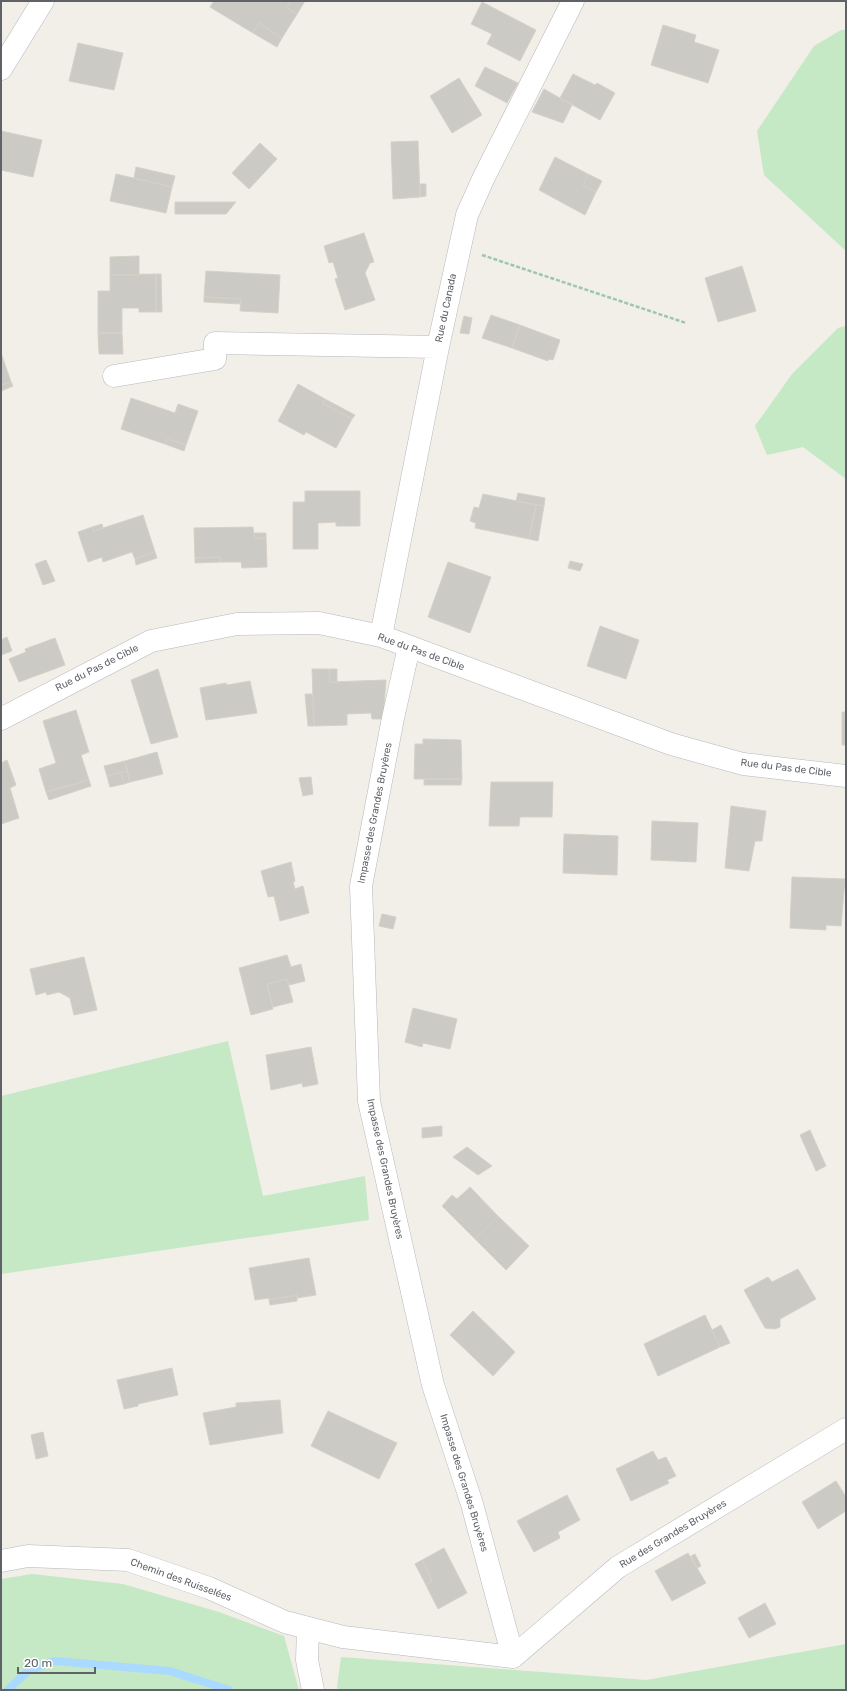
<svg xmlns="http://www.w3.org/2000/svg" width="847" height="1691" font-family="Rubik,sans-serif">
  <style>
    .green { fill: #c5e8c5 }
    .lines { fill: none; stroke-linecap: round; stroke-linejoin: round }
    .stream { stroke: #aadaff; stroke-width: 8 }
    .building { fill: #cccac5; stroke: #d6d1c6 }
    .minor-casing { stroke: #b5b8bc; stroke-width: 23 }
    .path { stroke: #9cc7a9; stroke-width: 2.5; stroke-dasharray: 4 2; stroke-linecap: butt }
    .minor { stroke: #fff; stroke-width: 22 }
    .labels { text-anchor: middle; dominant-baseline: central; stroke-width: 4; stroke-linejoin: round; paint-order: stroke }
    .street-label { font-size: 10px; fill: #5f6368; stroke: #fff }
  </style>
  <rect width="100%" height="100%" fill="#f1efe8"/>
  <path class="green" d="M841 30H846V251L764 175 757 131 814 46Z
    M846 326V479L803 447 767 455 755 426 792 374 838 328Z
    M228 1041 263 1196 365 1176 369 1220 1 1274V1096Z
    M32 1574 123 1584 219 1612 284 1636 299 1690H1V1579Z
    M846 1644V1690H338L337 1687 341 1657 646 1680Z"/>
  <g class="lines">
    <path class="stream" d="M8 1690 28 1671 54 1661 170 1671 229 1690"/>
  </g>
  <path class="building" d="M214 1H291L287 8 297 14 282 38 259 23 253 33 210 7Z
    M291 1H305L297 14 287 8Z
    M482 2 536 30 520 61 487 44 492 34 471 24Z
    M259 23 282 38 277 47 253 33Z
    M663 25 696 35 694 42 719 50 708 83 651 65Z
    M78 43 123 53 114 90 69 81Z
    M485 67 518 83 507 103 475 86Z
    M573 74 595 85 597 83 615 93 600 120 560 98Z
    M459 78 482 115 452 133 430 96Z
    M544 89 572 105 563 123 532 112Z
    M1 131 42 140 33 177 1 170Z
    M418 141 420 197 393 199 391 142Z
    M260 143 277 159 249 189 232 173Z
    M555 157 588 174 583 185 596 192 585 215 539 190Z
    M136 167 175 176 172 187 134 178Z
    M116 174 172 187 166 213 110 201Z
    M588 174 602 181 596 192 583 185Z
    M420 184H426V196L420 197Z
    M175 202H236L226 214H175Z
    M364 233 374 262 370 263 365 273 375 300 345 310 335 279 338 278 333 262 329 263 324 246Z
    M139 256V275H110V257Z
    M742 266 756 311 718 322 705 278Z
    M206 271 280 275 278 313 240 311 241 299 204 297Z
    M156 274V312H139V308H122V333H98V291H110V275Z
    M156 274H161L162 312H156Z
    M204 297 241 299V304L204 302Z
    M491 315 520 325 512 348 482 338Z
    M464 316 472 318 469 334 460 333Z
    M520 325 560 340 553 360 548 359V361L512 348Z
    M98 333H122L123 354H99Z
    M1 353 11 382 1 385Z
    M11 382 13 386 1 391V385Z
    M298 384 325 399 322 403 352 419 336 448 306 432 304 435 278 421Z
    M131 398 175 413 178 404 198 411 186 445 167 439 165 444 121 429Z
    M325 399 355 415 352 419 322 403Z
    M167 439 186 445 184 451 165 444Z
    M305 491H360V526H336V522L318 523V549H293V502H305Z
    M518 493 545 498 544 506 516 501Z
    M483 494 536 505 529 539 475 528 476 523 470 521 474 507 479 508Z
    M536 505 544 506 538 541 529 539Z
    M143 515 155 552 135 559 132 552 103 562 102 557 88 562 78 532 92 527 94 531Z
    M102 524 103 528 94 531 92 527Z
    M253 527 254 538H266L267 567 242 568 241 562H220V557L195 558 194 528Z
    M253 533H266V538H254Z
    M155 552 157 558 136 565 135 559Z
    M220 557V562L195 563V558Z
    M46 560 55 581 43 585 35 564Z
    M570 561 583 564 580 571 568 568Z
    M448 562 491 577 470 633 428 617Z
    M600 626 639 640 626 679 587 666Z
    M7 637 12 651 1 655V640Z
    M55 638 65 665 19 682 9 659 26 652 25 649Z
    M158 669 178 737 151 744 131 680Z
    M312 669H329L330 682 386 680 384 706 387 719H372L371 713 347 714V725L314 726Z
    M329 669H337V682H330Z
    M250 681 257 713 206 720 200 688 226 683 227 685Z
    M305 694H313L314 726H308Z
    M76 710 89 752 81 755 89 780 46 792 39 769 56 763 43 721Z
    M842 712H846V745H842Z
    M423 739 461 740 462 779H414L415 744H423Z
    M157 752 163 774 130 782 125 761Z
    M7 760 16 785 10 788 19 818 1 824V763Z
    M125 761 127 771 107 776 104 766Z
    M127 771 130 782 124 784 121 772Z
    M121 772 124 784 110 787 107 776Z
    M311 777 313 794 303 796 299 778Z
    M424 779H462L461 785H424Z
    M89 780 91 786 49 800 46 792Z
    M491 782H553L552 817H520L519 826H489Z
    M731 806 766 811 762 841H755L749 871 725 868Z
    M652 821 698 823 696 862 651 860Z
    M564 834 618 836 617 875 563 873Z
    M291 862 295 881 293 882 295 889 303 886 309 913 280 921 274 896 268 897 261 871Z
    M792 877 845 879 841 926 826 925V930L790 928Z
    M382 914 396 917 393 929 379 926Z
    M287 955 291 967 301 964 305 981 289 985 287 979 267 984 273 1009 251 1015 239 968Z
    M84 957 97 1010 74 1015 70 998 59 992 47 995 46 992 36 995 30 969Z
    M287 979 293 1002 273 1007 267 984Z
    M413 1008 457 1019 450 1049 423 1043 422 1047 405 1042Z
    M311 1047 318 1084 303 1087 302 1083 271 1090 266 1055Z
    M442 1126V1136L422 1138V1128Z
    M810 1130 826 1166 816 1171 800 1135Z
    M467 1147 492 1166 478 1175 453 1157Z
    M470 1187 498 1216 475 1239 442 1206 452 1195 457 1199Z
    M498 1216 529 1246 506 1270 475 1239Z
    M309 1258 316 1295 297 1298V1295L269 1300V1298L255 1300 249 1268Z
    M798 1269 816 1299 780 1319V1327L775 1329 765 1328 744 1290 768 1277 772 1282Z
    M297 1295V1301L270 1305 269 1300Z
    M473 1311 515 1352 493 1376 450 1335Z
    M705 1315 720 1347 658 1376 644 1344Z
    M721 1325 730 1343 720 1347 712 1330Z
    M172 1368 178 1395 138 1404V1406L124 1409 117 1380Z
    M280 1400 283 1433 210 1445 203 1413 236 1407V1403Z
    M328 1411 397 1443 379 1479 311 1446Z
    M43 1432 48 1456 36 1459 31 1435Z
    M653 1451 658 1460 666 1457 676 1476 667 1480 669 1483 631 1501 616 1469Z
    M836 1481 846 1497V1511L818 1529 802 1502Z
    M567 1495 580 1520 558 1532 560 1538 534 1552 517 1521Z
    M444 1548 467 1593 438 1609 426 1585 432 1581 422 1560Z
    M688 1553 706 1583 672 1601 655 1571Z
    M695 1554 701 1566 697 1568 691 1556Z
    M422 1560 432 1581 426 1585 415 1564Z
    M765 1603 776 1624 749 1638 738 1618Z"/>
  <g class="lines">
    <g class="minor-casing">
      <path id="minor" d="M1 69 43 1
        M114 376 215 359V343L438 347
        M381 636 438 347 467 215 484 177 573 1
        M409 647 393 718 361 886 369 1101 433 1385 472 1504 513 1657
        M1 719 151 641 237 624 319 623 381 636 671 744 743 764 846 776
        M1 1561 28 1556 128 1560 209 1588 285 1622 343 1637 513 1657
        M308 1628 307 1660 313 1690
        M513 1657 618 1567 846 1429"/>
    </g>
    <path class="path" d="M482 255 686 323"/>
    <use href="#minor" class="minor"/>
  </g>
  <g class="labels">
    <g class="street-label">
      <text transform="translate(446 308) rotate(-78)">Rue du Canada</text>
      <text transform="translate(421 652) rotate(20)">Rue du Pas de Cible</text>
      <text transform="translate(97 668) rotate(-27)">Rue du Pas de Cible</text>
      <text transform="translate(786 768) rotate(7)">Rue du Pas de Cible</text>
      <text transform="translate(375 813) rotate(-79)">Impasse des Grandes Bruyères</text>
      <text transform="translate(385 1169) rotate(78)">Impasse des Grandes Bruyères</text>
      <text transform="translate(464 1483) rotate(73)">Impasse des Grandes Bruyères</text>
      <text transform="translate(673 1534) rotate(-31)">Rue des Grandes Bruyères</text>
      <text transform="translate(181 1580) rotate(20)">Chemin des Ruisselées</text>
    </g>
  </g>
  <rect width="847" height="1691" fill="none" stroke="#5f6368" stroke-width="4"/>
  <path d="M18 1667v6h77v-6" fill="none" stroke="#5f6368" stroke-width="2"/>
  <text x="24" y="1667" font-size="12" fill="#5f6368" stroke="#ffffff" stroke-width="3" paint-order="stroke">20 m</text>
</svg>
